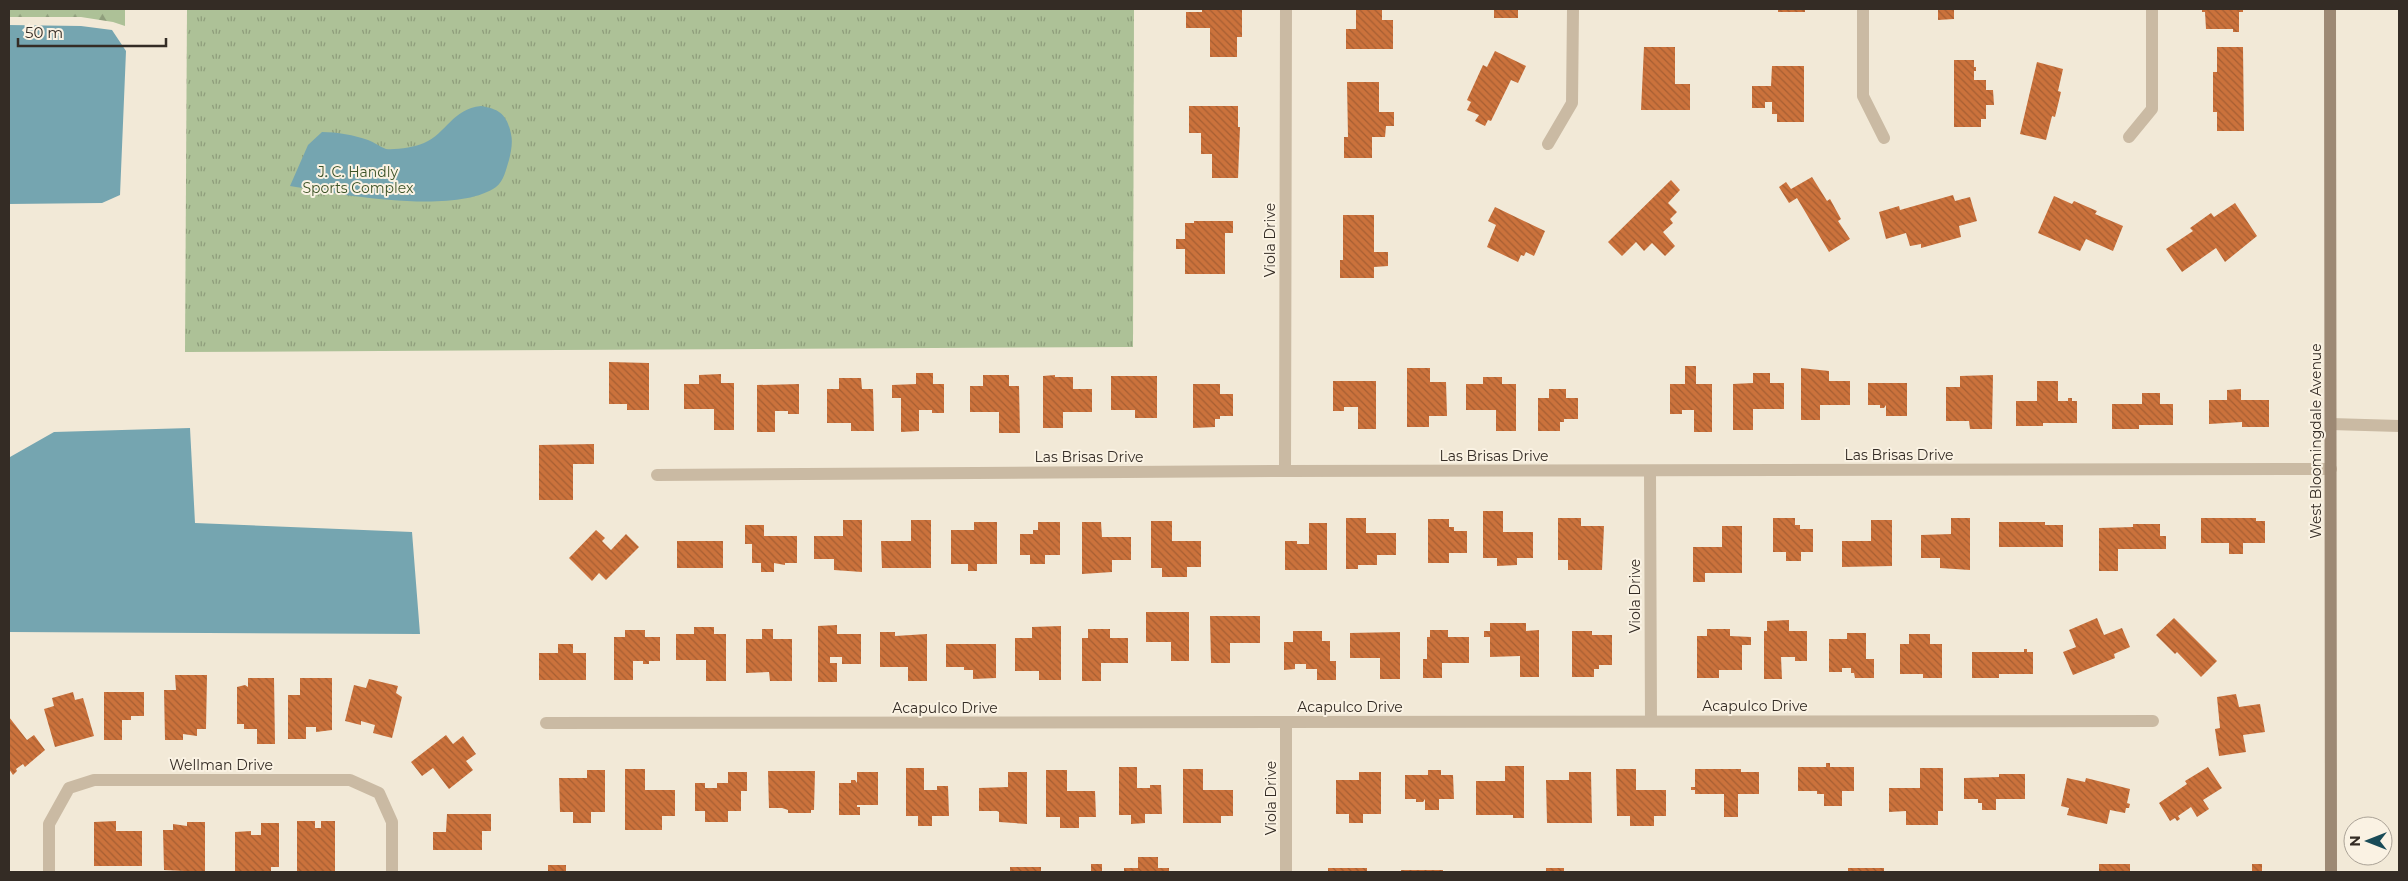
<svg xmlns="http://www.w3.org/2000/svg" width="2408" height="881" font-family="Montserrat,sans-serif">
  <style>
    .forest { fill: url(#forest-firs) }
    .park { fill: url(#park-tufts) }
    .water { fill: #75a5b0 }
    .building { fill: url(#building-back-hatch) }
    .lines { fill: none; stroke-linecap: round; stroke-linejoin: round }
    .street { stroke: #cabaa3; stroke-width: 12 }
    .secondary { stroke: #9d8974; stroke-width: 12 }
    .labels { text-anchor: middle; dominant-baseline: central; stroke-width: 4; stroke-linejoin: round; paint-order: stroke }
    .park-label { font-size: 14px; fill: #3e5428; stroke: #faf2e3 }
    .street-label { font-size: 14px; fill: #342c25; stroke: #faf2e3 }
  </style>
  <defs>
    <pattern id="forest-firs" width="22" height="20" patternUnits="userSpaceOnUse" patternTransform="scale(1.25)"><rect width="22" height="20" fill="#adc197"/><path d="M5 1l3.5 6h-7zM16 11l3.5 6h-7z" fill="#8e9d7b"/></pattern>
    <pattern id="park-tufts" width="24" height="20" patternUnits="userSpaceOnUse" patternTransform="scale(1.25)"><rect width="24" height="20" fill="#adc197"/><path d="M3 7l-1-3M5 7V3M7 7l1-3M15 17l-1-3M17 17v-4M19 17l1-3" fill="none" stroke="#8e9d7b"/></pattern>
    <pattern id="building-back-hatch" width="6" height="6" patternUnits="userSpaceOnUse" patternTransform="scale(1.25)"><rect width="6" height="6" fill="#cb723c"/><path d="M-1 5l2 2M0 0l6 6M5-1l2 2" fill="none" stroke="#a65e32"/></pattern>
  </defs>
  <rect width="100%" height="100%" fill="#f2e9d7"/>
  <path class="forest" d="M9 9H125V26L113 22 81 17H9Z"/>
  <path class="park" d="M187 9H1134L1133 347 185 352Z"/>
  <path class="water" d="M9 25 81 26 112 30 126 51 120 195 102 203 9 204Z
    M481 106C499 109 507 114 511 134 513 142 511 152 509 160 506 169 504 181 496 187 455 216 338 194 290 186L308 145 322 132C337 132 354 135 368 140 374 142 380 147 386 149 396 150 415 147 424 143 447 133 452 109 481 106Z
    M190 428 195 523 412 532 420 634 9 632 10 457 54 432Z"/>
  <path class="building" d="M1202 9 1242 10V37H1237V57H1210V28H1186V12H1202Z
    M1356 9H1382V20H1393V49H1346V29H1356Z
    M1494 9H1518V18H1494Z
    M1778 9H1805V12H1778Z
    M1938 9H1954V19L1938 20Z
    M2202 9H2243V12H2239V32H2233V29H2206L2205 12H2202Z
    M1644 47H1675V84H1690V110H1641Z
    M2217 47H2243L2244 131H2217V112H2213V72H2217Z
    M1495 51 1526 66 1518 83 1511 80 1491 121 1488 120 1485 126 1475 121 1479 115 1467 110 1471 102 1467 100 1483 65 1487 67Z
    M1954 60H1974V67H1976V71H1974V80H1986V90H1993L1994 105H1986V119H1981V127H1954Z
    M2037 62 2063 69 2058 91 2061 92 2055 117 2052 116 2046 140 2020 134Z
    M1772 66H1804V122H1777V114H1772V102H1765V108H1752V86H1771Z
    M1347 82H1379V112H1394V126H1386L1385 137H1372V158H1344V137H1348Z
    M1189 106H1238V127H1240L1238 178H1212V154H1201V133H1189Z
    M1812 177 1827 201 1830 199 1841 219 1838 221 1850 239 1829 252 1797 198 1789 203 1779 187 1786 182 1791 189Z
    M1671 180 1680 190 1668 203 1677 212 1670 219 1673 223 1663 232 1675 246 1665 256 1652 243 1644 251 1636 242 1622 256 1608 242Z
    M1953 195 1955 201 1970 197 1977 221 1959 226 1961 237 1921 248V244L1910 246 1906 233 1886 239 1879 212 1899 206 1900 210Z
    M2054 196 2072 204 2074 201 2097 211 2095 214 2123 226 2113 251 2086 239 2080 251 2038 233Z
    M2235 203 2257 236 2225 262 2216 248 2182 272 2166 249 2193 231 2190 228 2211 213 2214 217Z
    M1495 207 1545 231 1534 256 1526 252 1524 256 1521 255 1518 262 1487 247 1496 225 1488 221Z
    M1343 215H1374V252H1388V266L1374 267V278H1340V260H1343Z
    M1194 221H1233V233H1225V274H1185V249H1176V239H1185V223H1194Z
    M609 362 649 363V410H627V404H609Z
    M1685 366H1696V384H1712V432H1694V410H1682V414H1670V384H1685Z
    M1407 368H1430V382H1446L1447 416H1429V427H1407Z
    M1801 368 1829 371V381H1850V405H1820V420H1801Z
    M916 373H933V384H944V413H932V410H919V431L901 432V398H892V385L916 384Z
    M1753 373H1770V383H1784V409H1753V430H1733V384L1753 383Z
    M721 374V383H734V430H714V409H684V384H699V375Z
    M983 375H1009V386H1019L1020 433H999V412H970V386H983Z
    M1055 375V377H1073V389H1092V412H1063V428H1043V376Z
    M1993 375 1992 429H1970L1969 421H1946V387H1960V376Z
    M1111 376H1157V418H1135V410H1111Z
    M1483 377H1502V384H1516V431H1496V410H1466V384H1483Z
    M839 378H861L862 389H873L874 431H851V423H827V389H839Z
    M1333 381H1376V429H1358V407H1344V411H1333Z
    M2037 381H2058V401H2068V398H2072V401H2077V423H2043V426H2016V401H2037Z
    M1868 383H1907V416H1886V405L1884 408H1880V405H1868Z
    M799 384V414H788V411H775V432H757V385Z
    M1193 384H1220V394H1233V416H1220V419H1215V427L1193 428Z
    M1549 389H1566V398H1578V419H1564V422H1560V431H1538V398H1549Z
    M2241 389V400H2269V427H2242V422L2209 424V400H2227V390Z
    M2142 393H2160V404H2173V425H2139V429H2112V404H2142Z
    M594 444V464H573V500H539V445Z
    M1483 511H1503V532H1533V558H1517V565L1497 566V558H1483Z
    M1346 518H1366V533H1396V555H1377V565H1358V569H1346Z
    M1558 518H1581V526H1604L1602 570H1568V560H1558Z
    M1773 518H1795V525H1800V529H1813V552H1801V561H1786V552H1773Z
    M1951 518H1970V570L1940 568V558H1921V535L1951 534Z
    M2201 518H2256V521H2265V543H2243V554H2229V543H2201Z
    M1428 519H1449V527H1454V531H1467V553H1449V563H1428Z
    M843 520H862V572L834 570V559H814V536H843Z
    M911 520H931V568H882L881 541H911Z
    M1871 520H1892V566L1842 567V541H1871Z
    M1151 521H1172V541H1201V567H1187V577H1162V568H1151Z
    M974 522H997V564H977V571H968V564H951V530H974Z
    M1038 522H1060V555H1045V564H1030V555H1020V534H1033V530H1038Z
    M1082 522H1101L1102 537H1131V560H1112V572L1082 574Z
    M1999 522H2045V525H2063V547H1999Z
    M1309 523H1327V570H1285V541H1297V544H1309Z
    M2133 524H2160V536H2166V549H2118V571H2099V528L2133 527Z
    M745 525H764V536H797V563H785V565L774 563V572H761V563H752V544H745Z
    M1722 526H1742V573H1705V582H1693V547H1722Z
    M596 530 605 538 602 541 611 550 626 534 639 547 606 580 599 573 592 581 569 558Z
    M677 541H723V568H677Z
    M1146 612H1189V661H1171V642H1146Z
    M1210 616H1260V643H1230V663H1211Z
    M2097 618 2104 635 2122 628 2130 647 2114 654 2115 658 2073 675 2063 652 2076 647 2069 630Z
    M2174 618 2217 661 2201 677 2177 652 2175 654 2156 635Z
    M1789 620V631H1807V661H1795V657H1781L1782 679H1764V631H1767V621Z
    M1490 623H1526V631L1539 630V677H1520V656L1490 657V637H1484V631H1490Z
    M837 625V634H861V664H842V657H830V663H837V682H818V626Z
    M1061 626V680H1039V671H1015V638H1032V627Z
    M694 627H714V634H726V681H706V660H676V634H694Z
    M762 629H773V639H792V681H770L769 672 746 673V639H762Z
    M1088 629H1110V638H1128V663H1101V681H1082V638H1088Z
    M1707 629H1730V636L1751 637V645H1742V670H1719V678H1697V636H1707Z
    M625 630H645V637H660V661H649V664H643V661H633V680H614V637H625Z
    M1430 630H1448V637H1469V663H1442V678H1423V659H1427V637H1430Z
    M1293 631H1322V641H1330V661H1336V680H1317V669H1306V664H1295V669L1284 670V642H1293Z
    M1572 631H1592V635H1612V665H1599V669H1594V677H1572Z
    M880 632H895V636L927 634V681H908V667H880Z
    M1400 632V679H1380V658H1350V633Z
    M1847 633H1866V659H1874V678H1855L1854 673H1851V668H1842V672H1829V639H1847Z
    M1909 634H1930V644H1942V678H1923V674H1900V644H1909Z
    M558 644H573V653H586V680H539V653H558Z
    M946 644H996V678L973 679V670H964V667H946Z
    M2024 649H2027V652H2033V674H1999V678H1972V652H2024Z
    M175 675H207L206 729H197V736L183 734V740H165L164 690H176Z
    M248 678H274L275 744H257V729H244V724H237V687L245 685 248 687Z
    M300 678H332V730L316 732V727H306V739H288V695H300Z
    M369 679 398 686 396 693 402 697 392 738 373 733 375 725 361 721V725L345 721 354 685 366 688Z
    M73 692 75 700 83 698 94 736 55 747 44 709 54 706 52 698Z
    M104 692H144V716H131V720H122V740H104Z
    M2236 694 2239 707 2260 704 2265 732 2243 735 2246 752 2219 756 2215 729 2220 728 2217 697Z
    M9 717 27 740 34 735 45 750 25 767 23 764 16 769 17 771 13 775 9 769Z
    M446 735 453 744 463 736 476 754 466 761 473 770 449 789 433 768 422 776 411 762Z
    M1826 763H1830V767H1854V791H1842V806H1824V794H1817V791H1798V767H1826Z
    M1505 766H1524V818H1513V815H1476V781H1505Z
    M1119 767H1137V788H1150V785H1161L1162 814H1145V823L1131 824V815H1119Z
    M2208 767 2222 788 2203 800 2209 809 2197 817 2191 807 2178 816 2180 819 2177 821 2175 818 2170 821 2159 803 2187 784 2185 781Z
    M906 768H924V790H937V786H948L949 816H932V826H918V816H906Z
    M1920 768H1943V811H1938V825H1906V811L1889 812V788H1920Z
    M625 769H645V790H675V816H662V830H625Z
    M1183 769H1203V790H1233V816H1221V823H1183Z
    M1616 769H1636V790H1666V816H1654V826H1630V816H1617Z
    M1695 769H1741V772H1759V794H1738V817H1724V794H1695V790H1691V787H1695Z
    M587 770H605V812H591V823H573V812H560L559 778H587Z
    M1046 770H1067V791H1095L1096 817H1079V828H1060V817H1046Z
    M1428 770H1441V775H1453L1454 799H1439V810H1425V799L1423 802H1416V799H1405V775H1428Z
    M768 771H815L814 810H811V813H788V810L782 808H769Z
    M728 772H747V791H741V811H728V822H705V811H695V783H705V788H717V783H728Z
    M857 772H878V805H857V807H860V815H839V783H851V780H855L857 783Z
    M1008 772H1027V824L999 822V812L997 811H979V788L1008 787Z
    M1359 772H1381V814H1363V823H1349V814H1336V780H1359Z
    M1569 772H1591L1592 823H1547L1546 780H1569Z
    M1999 774H2025V799H1996V810H1982V803H1978V799H1964V778L1999 777Z
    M2067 778 2085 782 2086 778 2130 789 2127 803 2130 804 2129 808H2126L2125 813 2110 810 2107 824 2067 815 2069 808 2061 806Z
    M447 814H491V831H482V850H433V832H446Z
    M116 821V831H142V866H94V822Z
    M297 821H315V828H321V821H335V872H297Z
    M187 822H205V872L164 870 163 830H173V824L187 826Z
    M261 823H279V867H271V872H235V832L251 831V835H261Z
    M1138 857H1158V868H1169V872H1124V868H1138Z
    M1091 864H1102V872H1091Z
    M2099 864H2130V872H2099Z
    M2252 864H2262V872H2252Z
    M548 865H566V872H548Z
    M1010 867H1041V872H1010Z
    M1328 868H1367V872H1328Z
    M1546 868H1564V872H1546Z
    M1848 868H1884V872H1848Z
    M1401 870H1443V872H1401Z"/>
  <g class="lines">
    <path class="street" d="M1863 9V96L1884 138
      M2129 137 2152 109V9
      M1548 144 1572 103 1573 9
      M2331 424 2399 426
      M1285 471 1286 9
      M1650 471 1651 721
      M657 475 1285 471 2331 469
      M546 723 2153 721
      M1286 723V872
      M49 872V824L69 788 94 780H350L379 793 392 822V872"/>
    <path class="secondary" d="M2330 9 2331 872"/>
  </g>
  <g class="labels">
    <g class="park-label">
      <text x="358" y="172">J. C. Handly<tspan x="358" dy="16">Sports Complex</tspan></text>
    </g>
    <g class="street-label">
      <text transform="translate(1270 240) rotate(-90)">Viola Drive</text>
      <text transform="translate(2316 441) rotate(-90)">West Bloomingdale Avenue</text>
      <text x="1899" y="455">Las Brisas Drive</text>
      <text x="1494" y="456">Las Brisas Drive</text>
      <text x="1089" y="457">Las Brisas Drive</text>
      <text transform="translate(1635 596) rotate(-90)">Viola Drive</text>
      <text x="1755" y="706">Acapulco Drive</text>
      <text x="1350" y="707">Acapulco Drive</text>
      <text x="945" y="708">Acapulco Drive</text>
      <text x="221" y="765">Wellman Drive</text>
      <text transform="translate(1271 798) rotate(-90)">Viola Drive</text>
    </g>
  </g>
  <rect width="2408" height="881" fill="none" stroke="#342c25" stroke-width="20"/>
  <g transform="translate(2368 841) rotate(270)"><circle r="24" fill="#faf2e3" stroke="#aba397"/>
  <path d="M0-4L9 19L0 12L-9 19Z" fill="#194b57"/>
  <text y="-8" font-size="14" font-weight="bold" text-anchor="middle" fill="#342c25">N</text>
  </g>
  <path d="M18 38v8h148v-8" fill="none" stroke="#342c25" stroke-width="2.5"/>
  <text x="25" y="38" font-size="15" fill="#342c25" stroke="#faf2e3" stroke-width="4" paint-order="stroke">50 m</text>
</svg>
